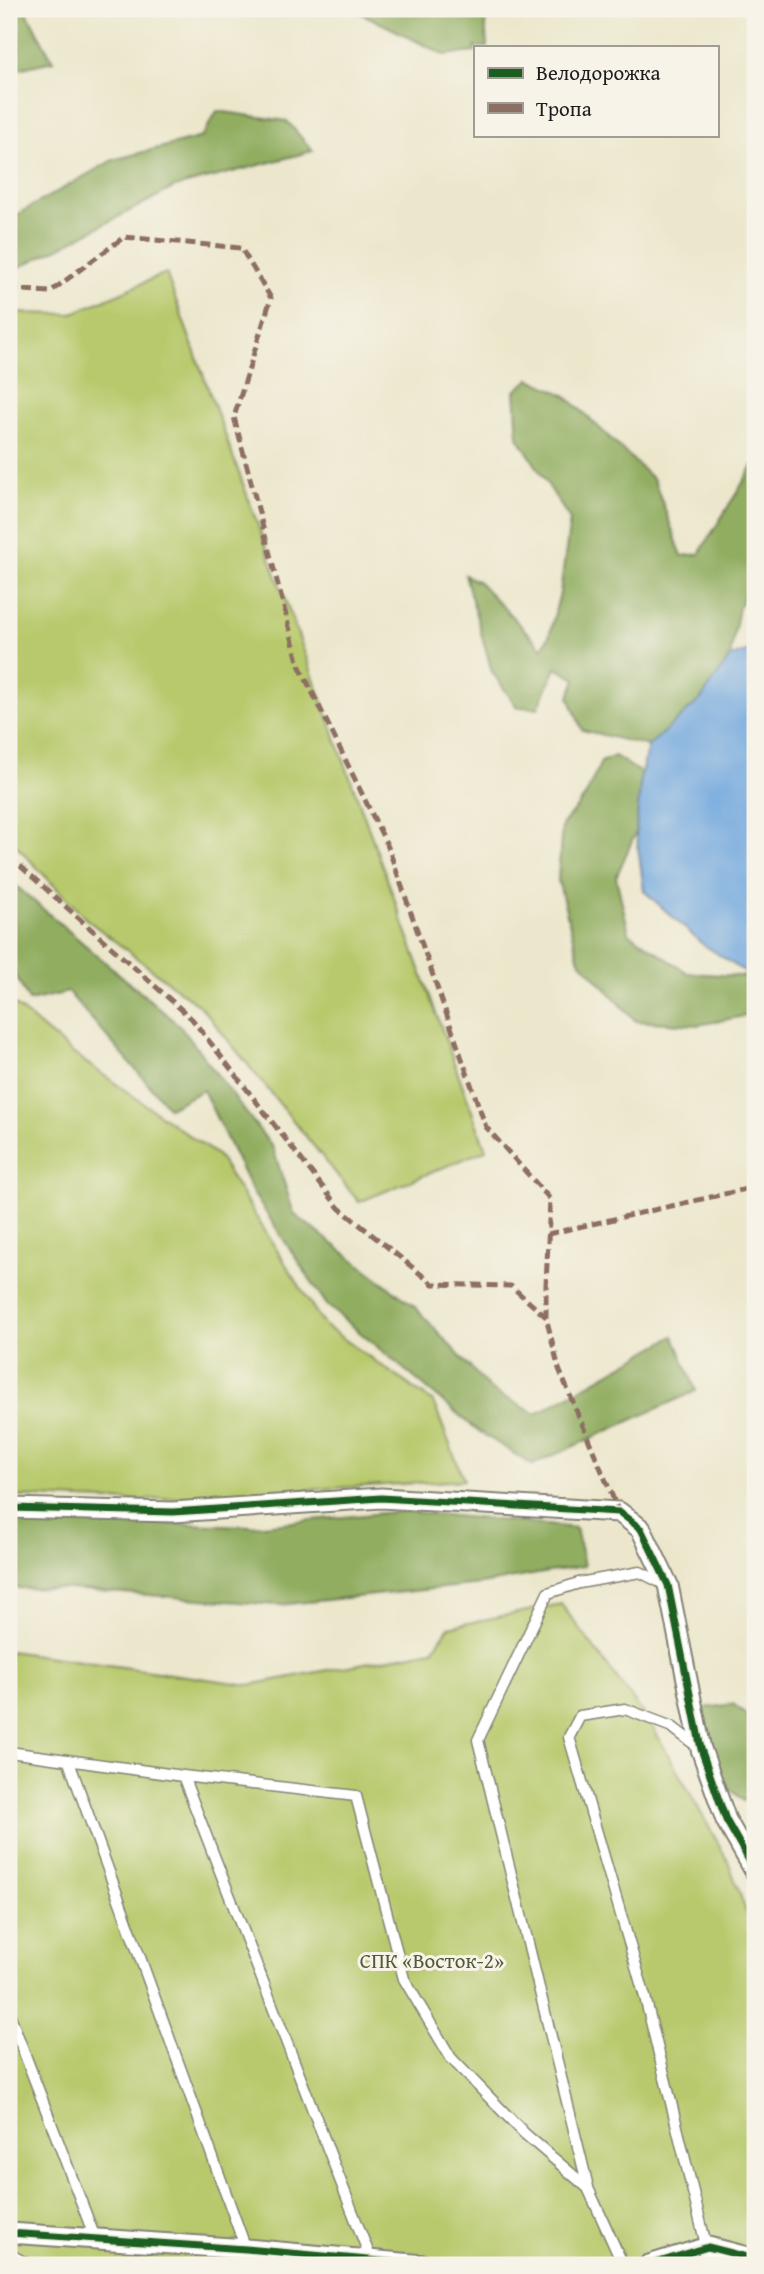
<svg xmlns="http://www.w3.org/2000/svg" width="764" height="2274" font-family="'Gentium Book Plus',serif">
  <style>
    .green { fill: #b7c96c; stroke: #6a7244; stroke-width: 2 }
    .forest { fill: #91ad60; stroke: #56643e; stroke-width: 2 }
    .water { fill: #71a7de; stroke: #46627d; stroke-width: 2 }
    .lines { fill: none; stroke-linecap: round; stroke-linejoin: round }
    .lane-casing { stroke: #848274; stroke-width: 13 }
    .street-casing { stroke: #848274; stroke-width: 23 }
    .lane { stroke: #fff; stroke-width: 10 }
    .street { stroke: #fff; stroke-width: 19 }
    .quiet { stroke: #8d6e63; stroke-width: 5; stroke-dasharray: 10 5; stroke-linecap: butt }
    .cycleway-casing { stroke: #f7f3e8; stroke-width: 11 }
    .cycleway { stroke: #1b5e20; stroke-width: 7 }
    .labels { text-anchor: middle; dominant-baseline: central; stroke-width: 6; stroke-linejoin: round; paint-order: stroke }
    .park-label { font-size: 21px; fill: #525938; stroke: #f7f3e8 }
  </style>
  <rect width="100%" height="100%" fill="#f7f3e8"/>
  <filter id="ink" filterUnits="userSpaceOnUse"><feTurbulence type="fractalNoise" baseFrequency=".0143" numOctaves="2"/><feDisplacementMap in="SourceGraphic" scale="14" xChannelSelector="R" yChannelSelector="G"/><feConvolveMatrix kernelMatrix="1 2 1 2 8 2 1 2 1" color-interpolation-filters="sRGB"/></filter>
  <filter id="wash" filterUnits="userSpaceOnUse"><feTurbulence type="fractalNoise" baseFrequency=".00686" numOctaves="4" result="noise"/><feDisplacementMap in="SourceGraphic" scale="28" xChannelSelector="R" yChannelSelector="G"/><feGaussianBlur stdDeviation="1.57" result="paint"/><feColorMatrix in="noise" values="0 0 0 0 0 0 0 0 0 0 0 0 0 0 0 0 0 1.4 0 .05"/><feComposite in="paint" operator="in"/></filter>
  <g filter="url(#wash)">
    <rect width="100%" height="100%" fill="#ece7cc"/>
    <path class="green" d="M166 273 486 1150 359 1202 202 1008 86 919 9 838V313L71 314Z
      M9 1000 71 1052 218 1156 324 1325 433 1402 464 1480 129 1501 9 1496Z
      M561 1604 651 1724 728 1861 755 1936V2251L708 2238 666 2265H39L9 2249V1651L249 1685 433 1650 449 1627Z"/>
    <path class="forest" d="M9 9H25L53 61 9 71Z
      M353 9H476L485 18 487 47H475V52L444 55Z
      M217 111 287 121 313 151 175 187 57 249 9 272V219L113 160 202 137Z
      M530 379 565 395 654 480 682 556 699 554 755 463V571L739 607 730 657 701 699 648 746 582 730 569 697 576 679 556 668 538 708 517 707 492 672 465 575 479 582 542 648 549 636 560 593 570 520 518 437 515 391Z
      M615 756 641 773 636 832 616 877 629 933 688 973 755 977V1014L698 1025 636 1021 579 960 558 880 562 825 585 797 601 762Z
      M9 880 180 1026 273 1148 294 1214 414 1306 491 1390 536 1414 674 1336 696 1391 532 1465 477 1430 327 1305 253 1193 203 1090 169 1108 68 992 29 1001 9 963Z
      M404 1511 576 1528 584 1566 481 1584 278 1605 69 1589 9 1588V1519L252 1526Z
      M733 1704 755 1721V1799L743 1801 717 1776 698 1709Z"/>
    <path class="water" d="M755 649V977L754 978 701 943 644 891 636 832 641 773 648 746 701 699 730 657Z"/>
  </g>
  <g filter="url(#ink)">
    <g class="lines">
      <g class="lane-casing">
        <path id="lane" d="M698 1747 672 1727 625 1709 580 1716 569 1737 645 1997 711 2265
          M9 1752 183 1776 356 1796 404 1979 451 2058 525 2134 588 2188 623 2265
          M69 1762 246 2249
          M183 1776 372 2262
          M9 2013 95 2238
          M588 2187 478 1740 548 1593 579 1583 640 1572 664 1584
          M9 2254 29 2265"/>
      </g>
      <g class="street-casing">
        <path id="street" d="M9 1508 173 1512 381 1498 619 1512 641 1529 668 1585 701 1749 726 1820 755 1871
          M9 2233 246 2249 424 2265
          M649 2265 708 2247 755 2259"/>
      </g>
      <use href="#lane" class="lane"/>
      <use href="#street" class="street"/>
      <path class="quiet" d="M9 289 50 292 124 237 241 248 271 298 234 417 299 665 388 847 486 1127 550 1199 546 1285V1317L559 1369 619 1512
        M9 856 192 1019 339 1208 433 1284 511 1286 546 1317
        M548 1234 755 1187"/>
      <g class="cycleway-casing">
        <path id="cycleway" d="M9 1508 173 1512 381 1498 619 1512 641 1529 668 1585 701 1749 726 1820 755 1871
          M9 2233 246 2249 424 2265
          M649 2265 708 2247 755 2259"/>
      </g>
      <use href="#cycleway" class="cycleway"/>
    </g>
  </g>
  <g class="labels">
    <g class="park-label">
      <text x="432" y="1960">СПК «Восток-2»</text>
    </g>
  </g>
  <rect width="764" height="2274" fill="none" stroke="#f7f3e8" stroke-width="35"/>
  <rect x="474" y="46" width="245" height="91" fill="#f7f3e8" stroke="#9f9d96" stroke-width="2"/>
  <rect x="488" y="68" width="35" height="10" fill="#1b5e20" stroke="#9f9d96" stroke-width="2"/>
  <text x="536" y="80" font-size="21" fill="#1c1c1c">Велодорожка</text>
  <rect x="488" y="103" width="35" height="10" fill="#8d6e63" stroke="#9f9d96" stroke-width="2"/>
  <text x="536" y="116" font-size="21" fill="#1c1c1c">Тропа</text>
</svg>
